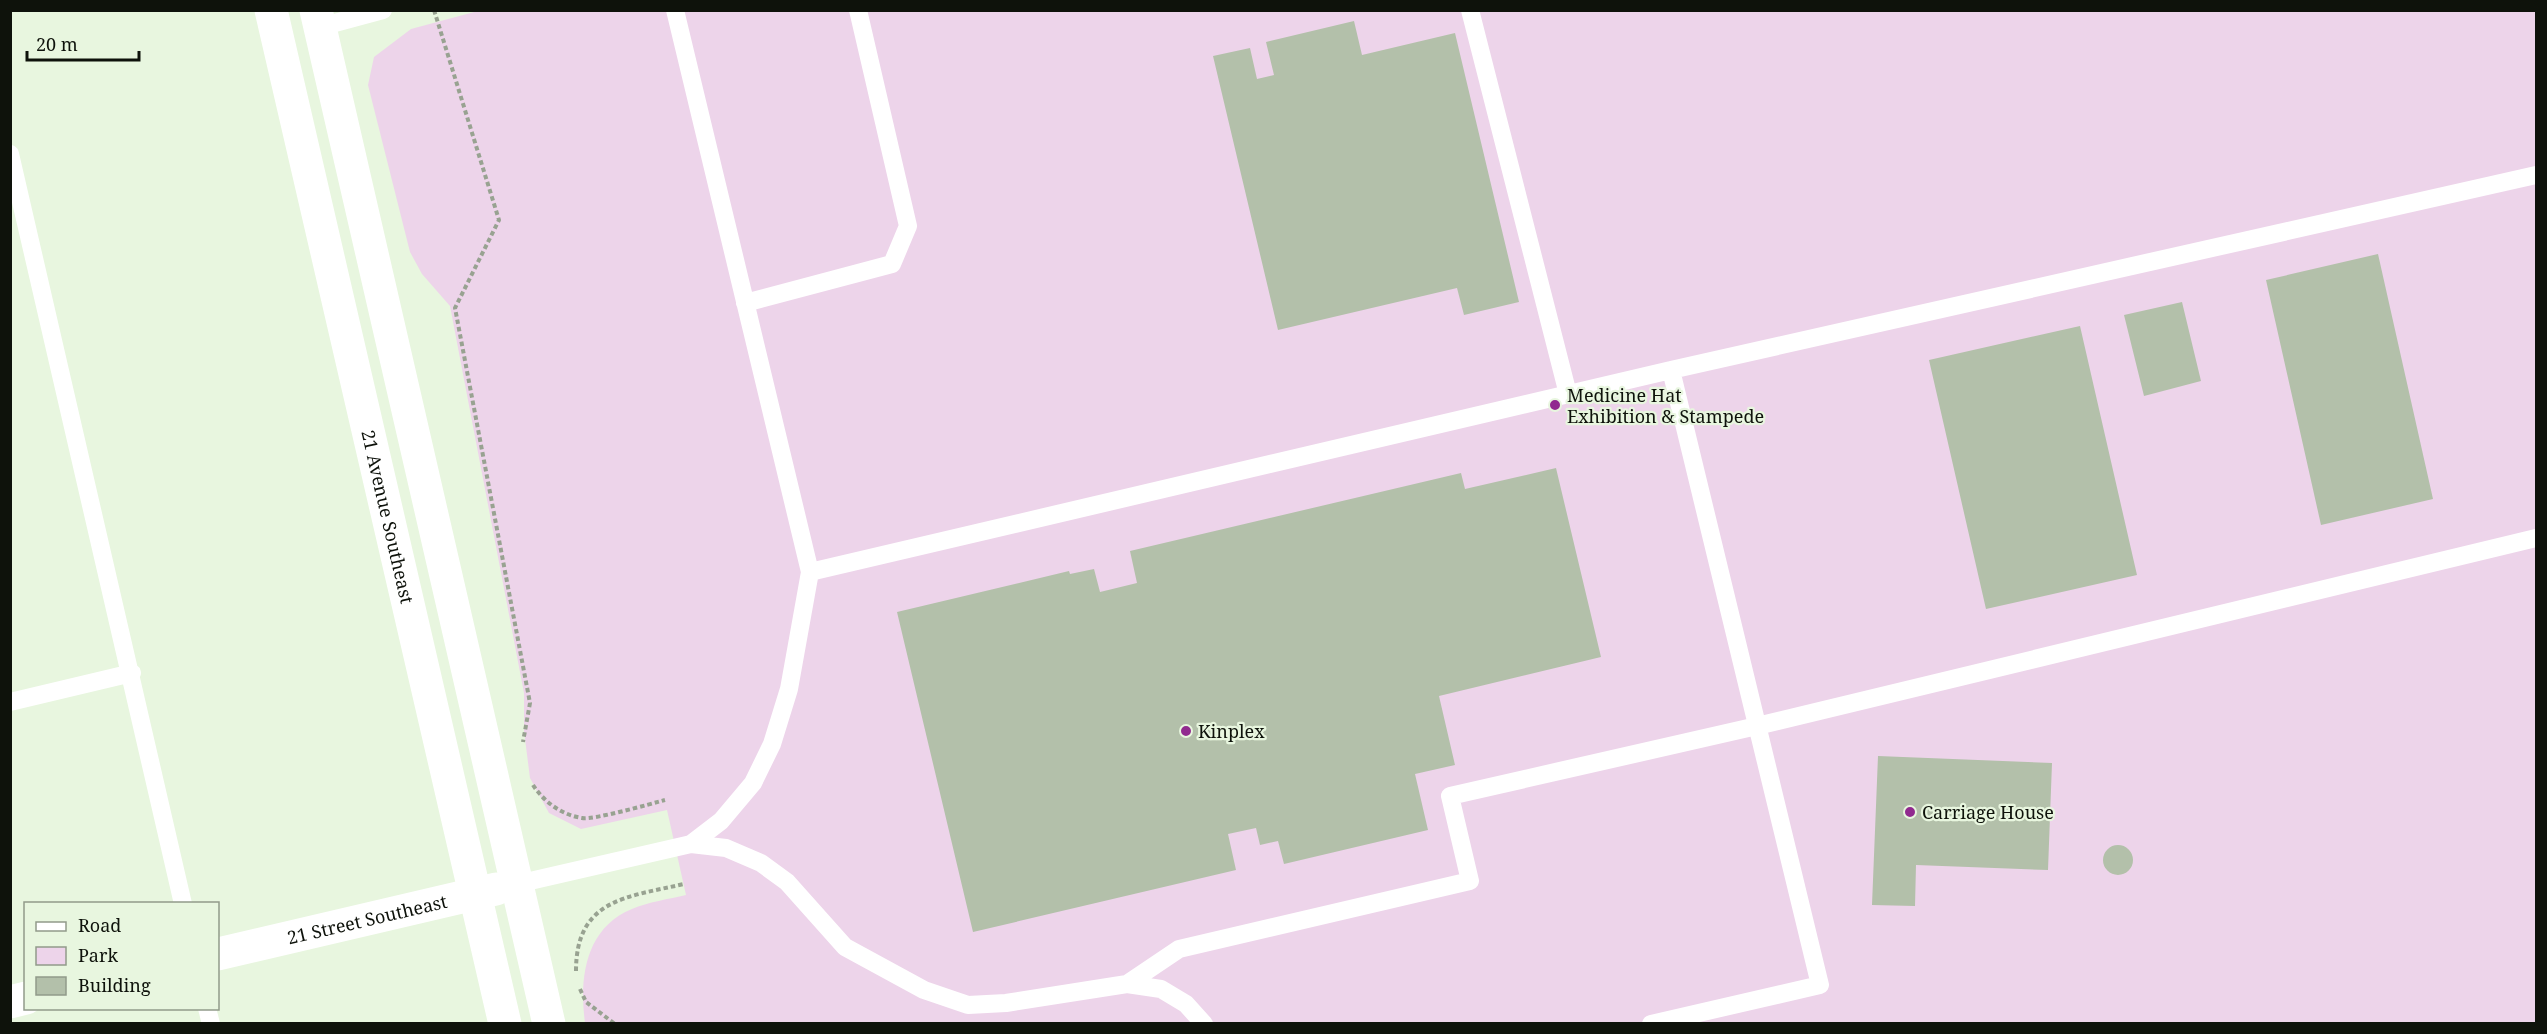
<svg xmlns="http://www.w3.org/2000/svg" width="2547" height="1034" font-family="'Noto Serif',serif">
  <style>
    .green { fill: #edd4ea }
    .building { fill: #b3c0aa }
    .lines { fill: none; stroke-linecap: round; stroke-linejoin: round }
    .path { stroke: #98a291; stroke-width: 4; stroke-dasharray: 4.5 3; stroke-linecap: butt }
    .lane { stroke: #fff; stroke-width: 18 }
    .street { stroke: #fff; stroke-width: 33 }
    .poi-dot { fill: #912a8f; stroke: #e8f6df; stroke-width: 2 }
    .labels { text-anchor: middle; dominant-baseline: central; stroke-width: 4.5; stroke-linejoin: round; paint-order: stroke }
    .poi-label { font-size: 18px; fill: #0e120b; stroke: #e8f6df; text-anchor: start }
    .street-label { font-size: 18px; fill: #0e120b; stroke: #e8f6df }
  </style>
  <rect width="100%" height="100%" fill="#e8f6df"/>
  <path class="green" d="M478 11H2536V1023H585C579 979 585 928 632 909 648 902 669 899 686 895L667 810 581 829 549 813 530 778 524 731V693L450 306 422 274 410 252 368 85 374 57 411 29Z"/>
  <path class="building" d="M1354 21 1362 55 1455 33 1519 302 1464 315 1457 288 1278 330 1213 56 1250 48 1257 79 1274 75 1266 42Z
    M2378 254 2433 499 2321 525 2266 280Z
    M2182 302 2201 381 2144 396 2124 315Z
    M2080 326 2137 575 1986 609 1929 360Z
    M1556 468 1601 657 1439 696 1455 765 1415 774 1428 830 1284 864 1278 841 1260 845 1256 828 1228 834 1236 870 973 932 897 612 1069 571 1070 574 1094 569 1100 592 1137 583 1130 551 1461 473 1465 489Z
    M1878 756 2052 763 2048 870 1916 865 1915 906 1872 905Z
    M2103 860a15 15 0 1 1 30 0a15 15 0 1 1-30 0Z"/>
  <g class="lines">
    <path class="path" d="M434 10 499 220 455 308 530 703 523 742
      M533 785C544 802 562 815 582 818 594 820 650 804 665 800
      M576 971C576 899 627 897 684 884
      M580 989 586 1002 615 1024"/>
    <path class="lane" d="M675 10 810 572 789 689 772 744 753 783 721 821 691 844
      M1470 10 1568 394
      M320 27 383 10
      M10 154 183 904
      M745 303 892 264 908 226 858 10
      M810 572 1671 370 2536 175
      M10 702 132 673
      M517 884 691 844 726 848 761 863 787 882 845 947 924 990 968 1005 1006 1003 1127 984 1161 989 1186 1004 1204 1024
      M1127 984 1179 949 1470 881 1450 796 1757 726 2536 538
      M207 1008 211 1024
      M1651 1024 1820 985 1671 370"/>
    <g class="street">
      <path id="s1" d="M271 10 505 1024"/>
      <path d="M316 10 549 1024"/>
      <path id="s2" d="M218 954 496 889"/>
      <path d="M10 1002 26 998"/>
    </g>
  </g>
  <g class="poi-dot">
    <circle cx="1555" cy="405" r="6"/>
    <circle cx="1186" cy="731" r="6"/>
    <circle cx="1910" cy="812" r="6"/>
  </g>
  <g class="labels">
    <g class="poi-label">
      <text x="1567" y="395">Medicine Hat<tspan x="1567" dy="21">Exhibition &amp; Stampede</tspan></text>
      <text x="1198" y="731">Kinplex</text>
      <text x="1922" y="812">Carriage House</text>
    </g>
    <g class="street-label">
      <text stroke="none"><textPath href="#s1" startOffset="520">21 Avenue Southeast</textPath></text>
      <text stroke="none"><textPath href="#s2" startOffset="153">21 Street Southeast</textPath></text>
    </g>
  </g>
  <rect width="2547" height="1034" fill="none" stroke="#0e120b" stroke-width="24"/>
  <rect x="24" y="902" width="195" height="108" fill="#e8f6df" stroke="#919b8a" stroke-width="1.5"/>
  <rect x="36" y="922" width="30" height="9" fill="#ffffff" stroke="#919b8a" stroke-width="1.5"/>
  <text x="78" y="932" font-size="18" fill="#0e120b">Road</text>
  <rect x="36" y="947" width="30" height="18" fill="#edd4ea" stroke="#919b8a" stroke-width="1.5"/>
  <text x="78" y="962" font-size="18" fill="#0e120b">Park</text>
  <rect x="36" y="977" width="30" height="18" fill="#b3c0aa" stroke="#919b8a" stroke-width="1.5"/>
  <text x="78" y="992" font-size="18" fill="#0e120b">Building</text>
  <path d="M27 51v9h112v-9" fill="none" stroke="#0e120b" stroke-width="3"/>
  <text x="36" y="51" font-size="18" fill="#0e120b" stroke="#e8f6df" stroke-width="4.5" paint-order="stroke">20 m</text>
</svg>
